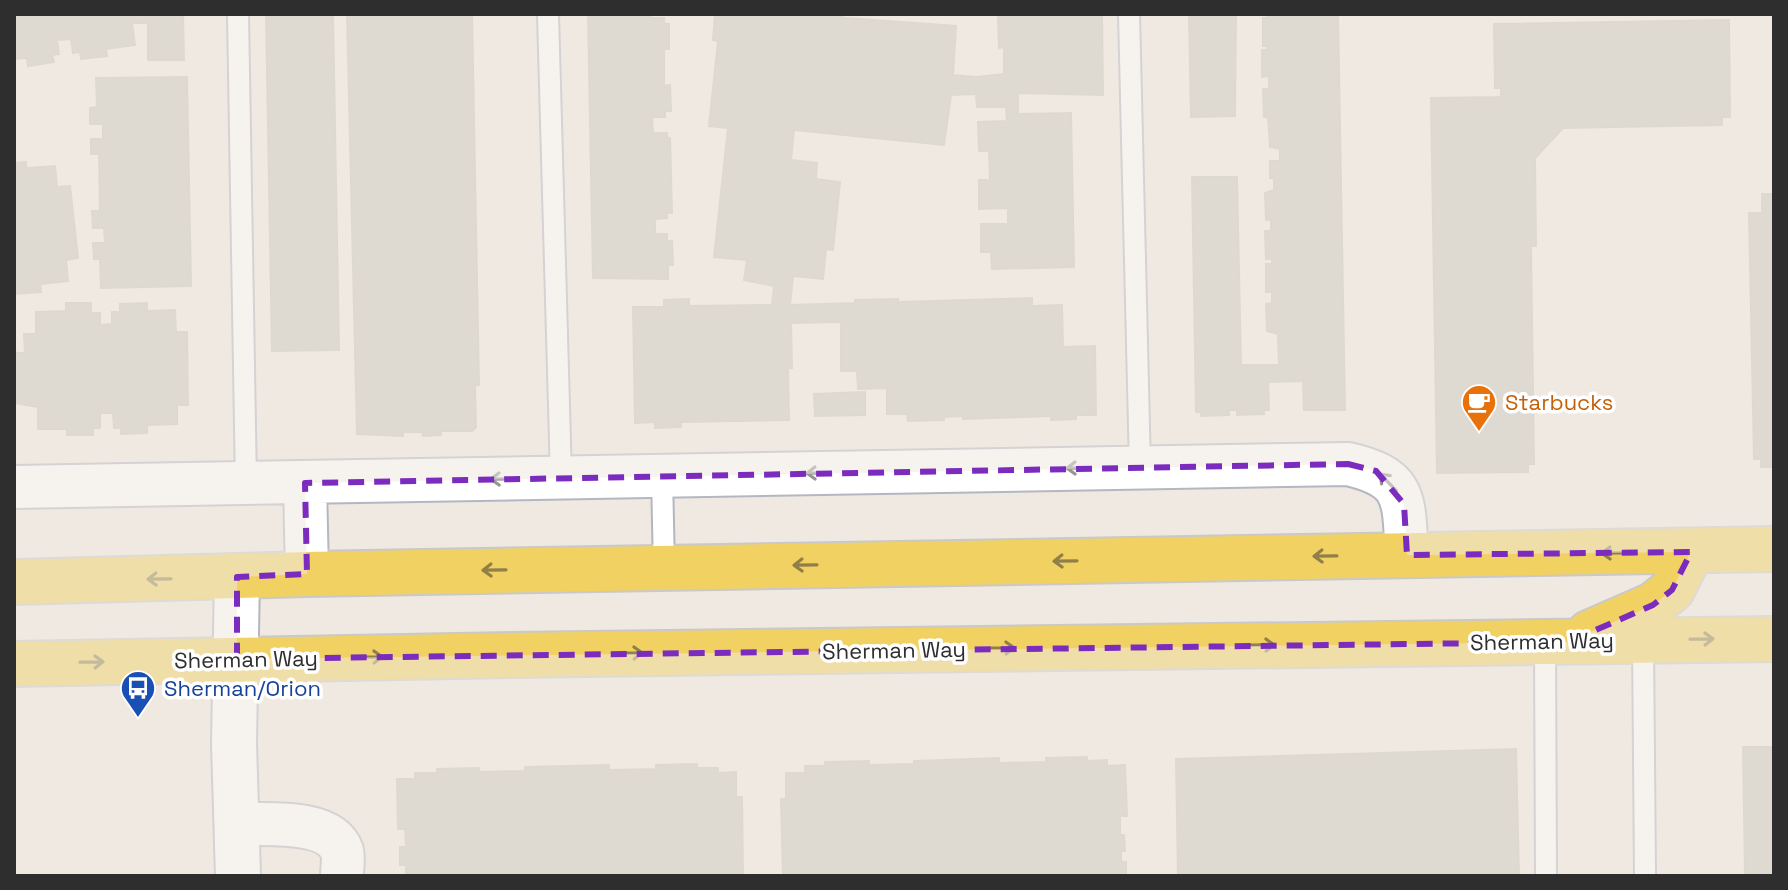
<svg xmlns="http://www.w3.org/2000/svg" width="1788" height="890" font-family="'Space Grotesk',sans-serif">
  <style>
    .building { fill: #cbc7bf; stroke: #cbc5ba; stroke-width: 2 }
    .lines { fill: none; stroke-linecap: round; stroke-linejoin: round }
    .lane-casing { stroke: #b4b7c1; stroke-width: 24 }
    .street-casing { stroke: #b4b7c1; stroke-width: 46 }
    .secondary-casing { stroke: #b4b7c1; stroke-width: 48 }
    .primary-casing { stroke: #c9c9c9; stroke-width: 48 }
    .lane { stroke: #fff; stroke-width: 20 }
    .street { stroke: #fff; stroke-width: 42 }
    .secondary { stroke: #fff; stroke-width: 44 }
    .primary { stroke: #f2d163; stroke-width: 44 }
    .oneway { stroke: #969696 }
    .oneway2 { stroke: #908048 }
    .marked { fill: none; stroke: #7b2cbf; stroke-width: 6; stroke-dasharray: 16 10; stroke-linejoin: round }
    .labels { text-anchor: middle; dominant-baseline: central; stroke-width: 7; stroke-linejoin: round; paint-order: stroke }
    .food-label { font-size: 22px; fill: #c56008; stroke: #fff; text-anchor: start }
    .street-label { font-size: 22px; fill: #2e2e2e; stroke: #fff }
    .transit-label { font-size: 22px; fill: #164399; stroke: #fff; text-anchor: start }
  </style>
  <rect width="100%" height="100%" fill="#efe9e1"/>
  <path class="building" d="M14 14H183L184 60H148V23H132L135 45 106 49 107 56 81 59 80 52 73 53 71 39 57 40 59 54 52 55 54 62 28 66 27 58 14 59Z
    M266 14H333L339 350 272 351Z
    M347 14H472L479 385H475L476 427 472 431H441V435L423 436 422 432H403V436L357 434Z
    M588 14H650L651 18H664V24H669V49H664V86L670 85 671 111H665V117H652L653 133H667V138H670L672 213H667V218L655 219V234H667V241H672L673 265H668V279L593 278Z
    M720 14H829L846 18 956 26 953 75 976 77 1004 74V47L999 48 998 14H1102L1103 95 1018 93V114L1071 113 1074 267 992 269 991 252H981V224H1008V208L979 209V180H990L989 151H979L978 122 1007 121 1006 107H977L976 94 951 95 944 145 794 130 791 160 817 163 816 179 840 182 833 250 826 249 823 279 793 276 790 305 855 303V300L898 299V302L1032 298V306L1062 305 1063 347 1095 346 1096 415H1076V419L1051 420V416L963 419V416L944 417V420L908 421 907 414H887V388L858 389 857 371H841V322L791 323 792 368H788L789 420 681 422V427L655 428V422L635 423 633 307H664V300L689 299V306L772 305 774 286 744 280 747 260 714 257 728 128 709 126 718 41 713 40 715 15Z
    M1189 14H1236L1235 116 1191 117Z
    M1267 14H1338L1345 410H1304L1303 381 1268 382 1269 410H1264V414L1237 415V410H1229V415L1201 416V412H1196L1192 177H1237L1241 365H1279L1278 334 1267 331 1266 304 1272 303V292H1266V264H1272V259H1266L1265 231H1271V220H1266L1265 193 1274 190V178H1270V161H1280V149L1270 147 1268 117H1264L1263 89H1269V76L1262 77V50H1267V46H1263V18H1267Z
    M1729 20 1730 117H1722V125L1563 128 1535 158 1536 246H1531L1534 464H1528V472L1437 473 1431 98 1501 97V88H1495L1494 24Z
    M187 77 191 286 101 288 100 259H94L93 243H105L104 228H93L92 211H100L99 154H91V139H103V124H90V108L97 107 96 78Z
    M26 162V168L55 166 57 187 70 186 78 258 66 260 68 281 40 284 41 292 14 294V163Z
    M1762 194H1774V467H1761V459H1754L1749 213H1762Z
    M66 303H91V313H100V325L112 324V312H120V304L147 303V311L175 310 176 332H187L188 405H177V424L147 425V433L121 434V428H114L113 413H100V428H93V435H67V429H38V407L14 403V353H25L24 334H36V312L66 311Z
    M865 392V415L815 416 814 394Z
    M1743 747H1774V876H1745Z
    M1516 749 1519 876H1178L1176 759Z
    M1087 757V761L1107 760V766L1125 765 1127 816H1120V835H1124L1125 851H1121V862H1126V876H783L781 799H786V773H805V766H825V762L869 761V765L914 764V761L999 758V763L1046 762V758Z
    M697 764V768H718V773L736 772V797H742L743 876H401L406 874V865H400V847H406L405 829H398L397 779H415V773H437V769L479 768V772L525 771V767L609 765V770L656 769V765Z"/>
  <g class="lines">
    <g class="lane-casing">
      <path id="lane" d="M238 14 246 485
        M548 14 561 478
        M1129 14 1140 467
        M662 476 664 568
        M1643 640 1645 876
        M1545 641 1546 876"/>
    </g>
    <g class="street-casing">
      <path id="street" d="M305 483 307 574
        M14 487 1348 464C1409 478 1403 500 1407 555
        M238 824C266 825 330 818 342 851 344 857 342 869 342 876"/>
    </g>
    <g class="secondary-casing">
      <path id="secondary" d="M237 577 234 743 238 876"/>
    </g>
    <g class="primary-casing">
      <path id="primary" d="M14 582 307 574 1774 549
        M1589 633 1653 605 1672 590 1691 552
        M14 664 511 655 1774 639"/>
    </g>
    <use href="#lane" class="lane"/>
    <use href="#street" class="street"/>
    <use href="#secondary" class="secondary"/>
    <use href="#primary" class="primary"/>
  </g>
  <defs><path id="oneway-shaft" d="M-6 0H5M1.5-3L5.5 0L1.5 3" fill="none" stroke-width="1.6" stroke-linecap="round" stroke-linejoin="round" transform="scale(2)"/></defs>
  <g class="oneway">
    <use href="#oneway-shaft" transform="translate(1078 468) rotate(179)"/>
    <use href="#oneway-shaft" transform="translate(818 473) rotate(179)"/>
    <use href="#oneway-shaft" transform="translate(502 479) rotate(179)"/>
    <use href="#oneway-shaft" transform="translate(1388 482) rotate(-134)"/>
  </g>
  <g class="oneway2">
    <use href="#oneway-shaft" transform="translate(1613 553) rotate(179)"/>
    <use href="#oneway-shaft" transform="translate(1325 556) rotate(179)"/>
    <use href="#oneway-shaft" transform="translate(1065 561) rotate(179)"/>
    <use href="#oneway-shaft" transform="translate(805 565) rotate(179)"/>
    <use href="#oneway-shaft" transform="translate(494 570) rotate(179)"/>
    <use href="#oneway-shaft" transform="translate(159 579) rotate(179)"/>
    <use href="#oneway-shaft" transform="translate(1702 639) rotate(-1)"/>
    <use href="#oneway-shaft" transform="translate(1263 645) rotate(-1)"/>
    <use href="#oneway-shaft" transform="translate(1003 648) rotate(-1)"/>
    <use href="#oneway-shaft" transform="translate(631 653) rotate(-1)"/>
    <use href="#oneway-shaft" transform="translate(371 657) rotate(-1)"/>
    <use href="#oneway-shaft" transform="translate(92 662) rotate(-1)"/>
  </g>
  <path d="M0 0H1788V890H0ZM1348 464 1376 471 1404 504 1407 555 1691 552 1672 590 1653 605 1568 642 237 659V577L307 574 305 483Z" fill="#efe9e1" fill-opacity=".55" fill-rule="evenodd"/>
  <path class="marked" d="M1348 464 1376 471 1404 504 1407 555 1691 552 1672 590 1653 605 1568 642 237 659V577L307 574 305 483Z"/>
  <defs>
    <g id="cafe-pin" transform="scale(1.8)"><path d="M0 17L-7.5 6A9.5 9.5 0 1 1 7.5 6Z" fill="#e8710a" stroke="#fff"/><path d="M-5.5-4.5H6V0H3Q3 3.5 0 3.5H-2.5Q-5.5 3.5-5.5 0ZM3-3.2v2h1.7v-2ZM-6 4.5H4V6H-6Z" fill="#fff"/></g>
    <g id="bus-pin" transform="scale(1.8)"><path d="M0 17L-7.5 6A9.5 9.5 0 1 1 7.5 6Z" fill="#1a4fb4" stroke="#fff"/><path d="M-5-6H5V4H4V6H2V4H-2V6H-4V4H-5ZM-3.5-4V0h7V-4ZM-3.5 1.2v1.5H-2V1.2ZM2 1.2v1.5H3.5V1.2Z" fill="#fff"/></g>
  </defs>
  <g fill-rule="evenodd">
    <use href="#cafe-pin" x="1479" y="402"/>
    <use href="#bus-pin" x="138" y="688"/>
  </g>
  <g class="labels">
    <g class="food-label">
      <text x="1505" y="402">Starbucks</text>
    </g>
    <g class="street-label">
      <text transform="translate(1542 641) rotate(-1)">Sherman Way</text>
      <text transform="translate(894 650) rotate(-1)">Sherman Way</text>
      <text transform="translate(246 659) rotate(-1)">Sherman Way</text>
    </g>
    <g class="transit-label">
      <text x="164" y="688">Sherman/Orion</text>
    </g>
  </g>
  <rect width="1788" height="890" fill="none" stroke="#2e2e2e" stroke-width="32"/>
</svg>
